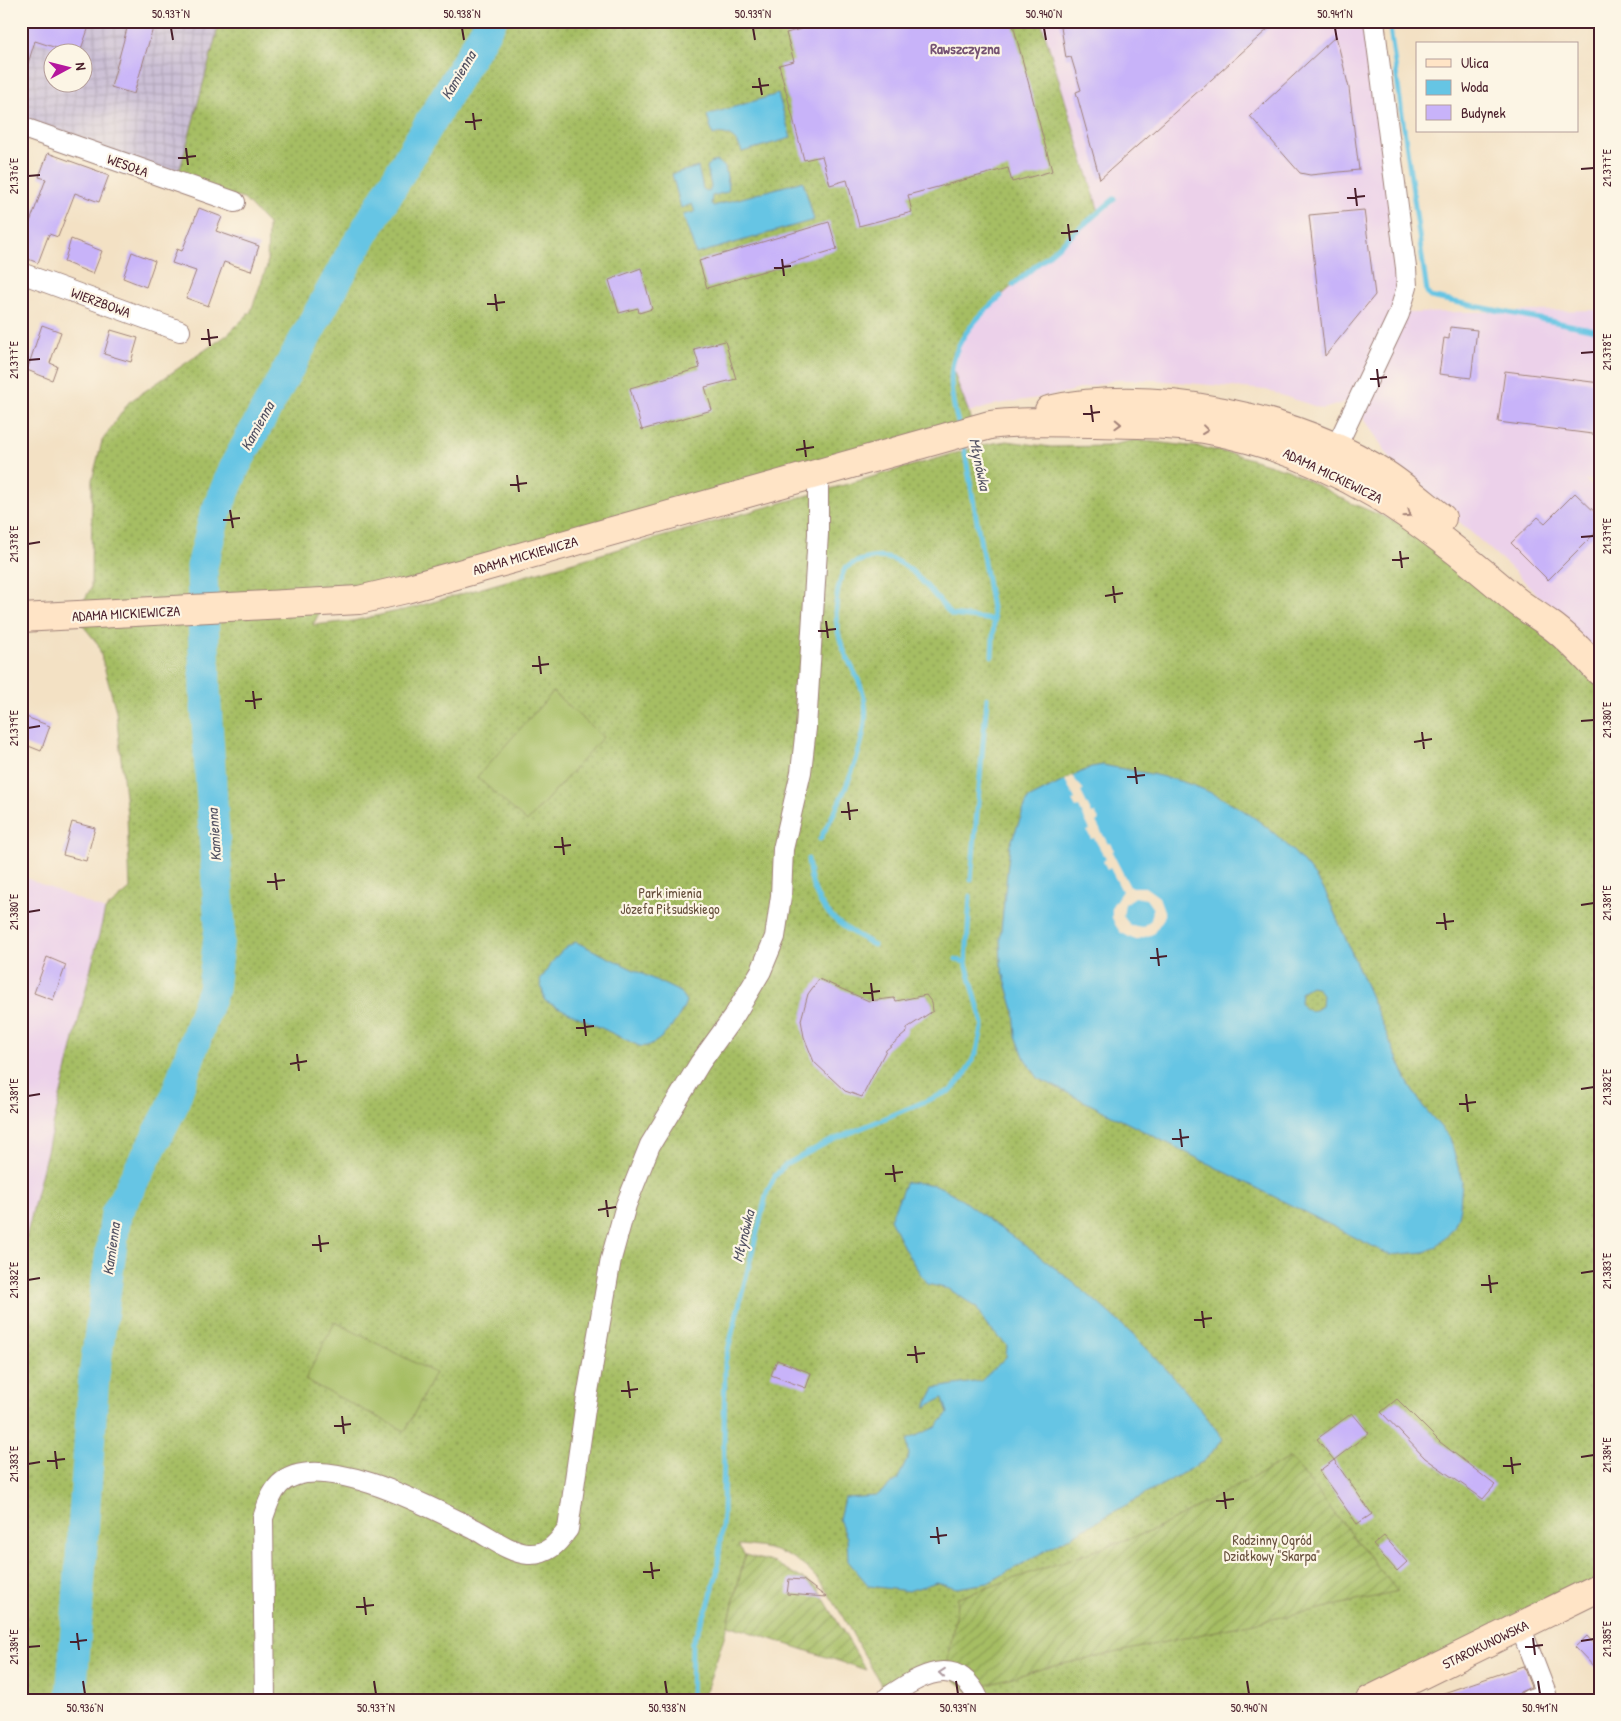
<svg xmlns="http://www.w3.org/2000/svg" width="1621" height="1721" font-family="'Patrick Hand',sans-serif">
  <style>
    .built { fill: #ecd1ea }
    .industrial { fill: url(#industrial-grid); fill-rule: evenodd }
    .grass { fill: url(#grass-dots); stroke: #786e48 }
    .garden { fill: url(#garden-furrows); stroke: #786e48 }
    .pitch { fill: #a6be64; stroke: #786e48 }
    .water { fill: #66c5e4; stroke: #587288; fill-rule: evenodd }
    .pier { fill: #f3e1c4; fill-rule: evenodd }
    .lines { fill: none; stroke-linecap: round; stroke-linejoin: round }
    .stream { stroke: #66c5e4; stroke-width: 5 }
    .river { stroke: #66c5e4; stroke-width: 31 }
    .building { fill: #c8b3f9 }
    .street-casing { stroke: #9e8078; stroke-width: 22 }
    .secondary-casing { stroke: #9e8078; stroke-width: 30 }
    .street { stroke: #fff; stroke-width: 20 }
    .secondary { stroke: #ffe4c6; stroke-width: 28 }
    .oneway { stroke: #a48278 }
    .oneway2 { stroke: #ae9aa0 }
    .ticks { fill: none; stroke: #4a1f2b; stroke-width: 2 }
    .labels { text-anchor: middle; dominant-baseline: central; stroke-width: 4.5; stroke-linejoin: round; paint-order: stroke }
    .street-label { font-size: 14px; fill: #4a1f2b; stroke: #fcf5e5 }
    .park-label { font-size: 14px; fill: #664f3c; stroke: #fcf5e5 }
    .neighbourhood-label { font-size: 15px; font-weight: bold; fill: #765373; stroke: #fcf5e5 }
    .water-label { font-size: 15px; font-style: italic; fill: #525162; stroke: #fcf5e5 }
    .neatline { fill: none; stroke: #4a1f2b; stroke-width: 2 }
    .ticks-label { font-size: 12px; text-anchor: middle; fill: #4a1f2b }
  </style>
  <defs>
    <pattern id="industrial-grid" width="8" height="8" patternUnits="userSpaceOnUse" patternTransform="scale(1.25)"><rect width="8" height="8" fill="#cbbfd5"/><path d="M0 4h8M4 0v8" fill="none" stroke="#b0a4b7"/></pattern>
    <pattern id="grass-dots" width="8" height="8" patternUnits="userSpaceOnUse" patternTransform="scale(1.25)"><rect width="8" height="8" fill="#a6be64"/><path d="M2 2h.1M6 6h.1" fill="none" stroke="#899a53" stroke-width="1.8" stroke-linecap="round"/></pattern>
    <pattern id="garden-furrows" width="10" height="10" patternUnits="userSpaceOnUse" patternTransform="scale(1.25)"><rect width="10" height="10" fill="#a6be64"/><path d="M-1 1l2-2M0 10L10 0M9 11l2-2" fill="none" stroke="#899a53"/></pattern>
  </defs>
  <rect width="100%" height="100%" fill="#fcf5e5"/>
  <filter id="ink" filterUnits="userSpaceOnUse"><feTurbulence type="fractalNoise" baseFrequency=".02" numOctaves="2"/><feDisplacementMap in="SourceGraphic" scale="10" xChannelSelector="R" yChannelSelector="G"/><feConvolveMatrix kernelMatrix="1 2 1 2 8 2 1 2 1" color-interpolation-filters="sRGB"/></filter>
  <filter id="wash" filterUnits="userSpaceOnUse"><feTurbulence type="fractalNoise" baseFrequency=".0096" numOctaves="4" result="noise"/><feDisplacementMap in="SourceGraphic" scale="20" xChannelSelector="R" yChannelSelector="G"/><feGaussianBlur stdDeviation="1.12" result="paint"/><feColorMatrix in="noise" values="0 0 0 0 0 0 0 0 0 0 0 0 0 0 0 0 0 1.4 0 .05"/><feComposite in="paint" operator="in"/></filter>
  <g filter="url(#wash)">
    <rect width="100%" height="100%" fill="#f3e1c4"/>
    <path class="built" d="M1041 21H1374L1388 121 1399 313 1600 310V481L1585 480 1600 493V672L1569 626 1509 566 1445 509 1403 478 1352 400 1323 409 1266 390 1155 380H1115L1051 396 997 404 966 414 952 362 959 343 967 329 982 312 1099 212Z
      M21 876 105 910 21 1259Z"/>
    <path class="industrial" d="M21 21H220L181 166 174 181 21 127ZM52 52H82V82H52Z"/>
    <path class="grass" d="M220 21H1041L1099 212 982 312C972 324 952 345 952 362 952 373 971 416 975 429L324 603 313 625 353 621 412 608 988 444 1007 441 1051 447 1107 446 1135 440 1199 447 1234 454 1288 470 1351 503 1411 528 1600 672V1587L1370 1700H979L946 1673 888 1697C875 1673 861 1650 848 1626 819 1575 801 1548 738 1545L745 1555 728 1625 703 1700H21V1259L105 910 130 889 127 815 116 711 98 644 75 616 91 588 92 480 102 441 129 402 227 335 251 311 267 266 268 224 244 199 174 181 181 166Z"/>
    <path class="garden" d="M1290 1458 1398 1592 1049 1667 973 1688 946 1673 958 1598 1154 1530Z
      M745 1555 775 1563 817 1587 866 1670 728 1625Z"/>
    <path class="pitch" d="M553 692 603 737 527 822 477 777Z
      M335 1322 435 1373 405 1431 305 1380Z"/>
    <path class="water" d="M778 94 791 138 742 152C738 139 726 130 713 135L707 115Z
      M716 161 725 167 729 188 727 192 712 196 711 203 713 206 803 181 814 220 696 254 683 215 695 212 692 204 681 208 672 174 698 167 703 189 709 192 711 187 707 167 710 163Z
      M1103 765C1132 771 1164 775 1192 785 1247 805 1293 843 1325 891L1407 1081 1422 1105 1450 1138 1462 1181 1460 1207 1458 1217 1454 1227 1436 1247 1425 1252 1390 1255 1038 1078 1025 1059 1016 1036 1014 1010 1001 965 1000 939 1010 845 1028 799 1091 767ZM1311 986 1316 987 1323 995 1322 1006C1313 1013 1305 1012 1300 1002L1301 992Z
      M576 942 680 992 686 1001C682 1016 657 1051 639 1046L545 1001 540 981C550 966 558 949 576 942Z
      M906 1182C917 1183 931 1183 940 1187 957 1194 978 1213 994 1224 1081 1283 1161 1352 1223 1439L1204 1461 988 1583 957 1588 937 1582 908 1591 869 1586 848 1561 847 1538 839 1519 844 1498 876 1496 897 1480 909 1456 907 1440 936 1427 948 1413 943 1398 925 1407 935 1388 981 1381 1006 1357 1007 1345 987 1326 976 1307 949 1289 927 1284 905 1250 890 1219Z"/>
    <path class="pier" d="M1072 776 1084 790 1081 792 1092 814 1095 813 1099 820 1096 822 1108 844 1111 843 1114 850 1112 852 1130 887H1145L1159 897 1164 911V918L1153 934 1139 939H1133L1120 932 1116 926 1112 918V906L1122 891 1110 868 1107 869 1103 861 1106 859 1094 838 1091 839 1087 831 1090 830 1079 807 1076 808 1072 801 1075 799 1065 780ZM1135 897 1146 899 1153 909 1151 920 1142 927 1130 925 1123 916 1125 904Z"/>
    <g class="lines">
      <path class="stream" d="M1389 21 1427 292 1430 297 1600 331
        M1013 285 1114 199
        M959 426C940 364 955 336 1001 296
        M963 441 994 620 992 656
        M820 839C839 806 870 741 865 703 863 685 852 669 845 653 833 627 833 594 845 568 898 537 918 579 952 615L994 620
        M808 859C812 908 834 923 874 945
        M971 880 987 698
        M956 959 966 963
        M691 1700 692 1643 708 1606 717 1573 723 1517 725 1362 767 1192 775 1176 785 1165 826 1143 952 1090 966 1073 977 1051 983 1024 966 963 970 896"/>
      <path class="river" d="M71 1700 94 1376 116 1214 172 1107 213 989 220 927 205 690 202 567 215 515 235 466 349 258 491 21"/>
    </g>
    <g id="blocks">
      <path class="building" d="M21 21H91L80 52H69L35 41 24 76H21Z
        M129 21H155L134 94 111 87Z
        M831 21H1012L1052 171 1012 182 1008 168 908 195 912 212 859 226 847 180 830 185 822 156 804 160 779 65 794 61 786 33Z
        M1060 21H1277L1100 179 1076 92 1081 90 1071 57 1066 58Z
        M1336 36 1349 88 1359 170 1310 175 1300 173 1250 116Z
        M48 153 109 175 99 202 75 193 58 237 49 234 38 263 21 256V237L25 229 27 230 46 179 39 177Z
        M199 208 222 217 216 231 259 246 251 271 224 262 208 306 186 298 196 271 172 263 177 249 182 251Z
        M1364 210 1375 295 1325 356 1309 215Z
        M829 222 837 249 707 288 699 261Z
        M71 239 102 251 93 274 64 262Z
        M132 252 155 261 146 287 123 278Z
        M641 268 652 309 639 313 638 308 619 313 609 280Z
        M42 325 61 332 50 363 57 366 52 380 27 370Z
        M1450 327 1477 330 1471 378 1439 374 1444 338 1449 339Z
        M111 330 138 338 131 362 104 354Z
        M725 341 736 379 705 387 712 410 642 430 630 388 700 368 694 349Z
        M1505 371 1600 383V435L1498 422Z
        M1575 493 1600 517V528L1548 580 1511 543 1538 517 1545 523Z
        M26 717 50 726 41 751 21 743V729Z
        M72 822 95 828 86 861 63 855Z
        M47 957 66 965 53 1000 34 993Z
        M819 979 869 1001 894 998 896 1001 926 995 932 1003 933 1011 907 1028V1032L886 1050 862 1097 845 1091 814 1062 804 1037 801 1020 808 994Z
        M777 1360 811 1373 806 1388 771 1375Z
        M1397 1399 1440 1442 1495 1485 1483 1499 1425 1458 1381 1412Z
        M1352 1413 1369 1433 1334 1460 1317 1439Z
        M1334 1460 1372 1514 1357 1524 1319 1471Z
        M1384 1536 1407 1562 1397 1571 1373 1545Z
        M789 1579 803 1580 826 1597 787 1594Z
        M1587 1636 1600 1650V1673L1575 1647Z
        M1523 1666 1531 1687 1520 1692 1517 1700H1433L1432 1697Z"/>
    </g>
  </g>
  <g filter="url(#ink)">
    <use href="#blocks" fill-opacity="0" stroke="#9e8078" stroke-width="1"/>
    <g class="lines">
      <g class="street-casing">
        <path id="street" d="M21 127 235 202
          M21 273 180 331
          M1330 460 1399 314 1407 287 1406 268 1374 21
          M1520 1626 1546 1694 1529 1700
          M265 1700 263 1518C267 1506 271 1493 280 1484 320 1447 436 1510 476 1530 491 1538 511 1553 528 1554 548 1555 557 1544 568 1529L585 1409 611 1259 626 1205 650 1145 700 1063 734 1016 761 971 775 937 781 896 783 849 801 772 806 728 818 534V487L815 474
          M887 1700 888 1697C919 1676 957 1652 979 1700"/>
      </g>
      <g class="secondary-casing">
        <path id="secondary" d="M1049 410C1154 387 1294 416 1385 474 1405 487 1423 503 1442 518
          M21 618 359 600 406 589 990 425C1025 420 1060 423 1095 423 1135 424 1177 423 1215 431 1337 456 1423 520 1514 599 1525 608 1536 614 1548 623 1567 636 1584 655 1600 672
          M1370 1700 1600 1587"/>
      </g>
      <use href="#street" class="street"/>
      <use href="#secondary" class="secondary"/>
    </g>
    <defs><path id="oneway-chevron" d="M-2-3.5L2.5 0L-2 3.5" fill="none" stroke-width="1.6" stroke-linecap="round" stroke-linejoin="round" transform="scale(1.25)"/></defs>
    <g class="oneway">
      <use href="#oneway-chevron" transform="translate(1118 424) rotate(2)"/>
      <use href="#oneway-chevron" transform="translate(1205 430) rotate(7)"/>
      <use href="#oneway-chevron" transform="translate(1408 514) rotate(34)"/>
    </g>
    <use class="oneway2" href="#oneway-chevron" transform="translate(942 1673) rotate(-175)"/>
  </g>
  <path class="ticks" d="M171 28 173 40M462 28 464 40M753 28 755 40M1044 28 1046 40M1335 28 1337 40M759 78 762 95M752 87 769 85M473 113 475 130M465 122 482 120M186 148 188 165M178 158 196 156M1581 169 1594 168M28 176 40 175M1355 188 1357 206M1347 198 1365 196M1068 224 1070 241M1061 233 1078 231M782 259 784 276M774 268 791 266M495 294 497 311M487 304 505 302M208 329 210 346M201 339 218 337M1581 353 1594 352M28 360 40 359M1377 369 1379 387M1370 379 1387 377M1091 405 1093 422M1083 414 1100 412M804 440 806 457M796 450 814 447M517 475 519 492M510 485 527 483M230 510 233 528M223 520 240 518M1581 537 1594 536M28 544 40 542M1400 551 1402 568M1392 560 1409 558M1113 586 1115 603M1105 596 1123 593M826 621 828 638M818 631 836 629M539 656 541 674M532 666 549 664M253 691 255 709M245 701 262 699M1581 721 1594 720M28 728 40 726M1422 732 1424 749M1414 742 1432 739M1135 767 1137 784M1127 777 1145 775M848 802 850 820M841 812 858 810M562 837 564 855M554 847 571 845M275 873 277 890M267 882 285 880M1581 905 1594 903M28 912 40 910M1444 913 1446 930M1436 923 1454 921M1157 948 1159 966M1150 958 1167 956M871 983 873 1001M863 993 880 991M584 1019 586 1036M576 1028 594 1026M297 1054 299 1071M290 1064 307 1061M1581 1089 1594 1087M1466 1094 1468 1112M28 1096 40 1094M1459 1104 1476 1102M1180 1129 1182 1147M1172 1139 1189 1137M893 1165 895 1182M885 1174 903 1172M606 1200 608 1217M598 1210 616 1207M319 1235 321 1252M312 1245 329 1243M1581 1273 1594 1271M1489 1275 1491 1293M28 1280 40 1278M1481 1285 1498 1283M1202 1311 1204 1328M1194 1320 1212 1318M915 1346 917 1363M907 1355 925 1353M628 1381 630 1398M621 1391 638 1389M342 1416 344 1434M334 1426 351 1424M55 1451 57 1469M1511 1457 1513 1474M1581 1457 1594 1455M47 1461 65 1459M28 1464 40 1462M1503 1466 1521 1464M1224 1492 1226 1509M1216 1501 1234 1499M937 1527 939 1544M930 1537 947 1535M651 1562 653 1579M643 1572 660 1570M364 1597 366 1615M356 1607 374 1605M77 1633 79 1650M1533 1638 1535 1655M1581 1641 1594 1639M70 1642 87 1640M28 1647 40 1646M1525 1647 1543 1645M83 1681 85 1694M374 1681 376 1694M665 1681 667 1694M956 1681 958 1694M1247 1681 1249 1694M1538 1681 1540 1694"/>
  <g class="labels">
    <g class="street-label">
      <text transform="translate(128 165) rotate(20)">WESOŁA</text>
      <text transform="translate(101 302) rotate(20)">WIERZBOWA</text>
      <text transform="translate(1333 475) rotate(26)">ADAMA MICKIEWICZA</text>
      <text transform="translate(525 555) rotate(-16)">ADAMA MICKIEWICZA</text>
      <text transform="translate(126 613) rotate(-3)">ADAMA MICKIEWICZA</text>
      <text transform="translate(1485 1644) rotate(-26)">STAROKUNOWSKA</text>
    </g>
    <g class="park-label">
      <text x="670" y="892">Park imienia<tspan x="670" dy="16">Józefa Piłsudskiego</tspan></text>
      <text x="1272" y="1539">Rodzinny Ogród<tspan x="1272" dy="16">Działkowy "Skarpa"</tspan></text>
    </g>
    <g class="neighbourhood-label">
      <text x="965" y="48">Rawszczyzna</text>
    </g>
    <g class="water-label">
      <text transform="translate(458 75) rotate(-59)">Kamienna</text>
      <text transform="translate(257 426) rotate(-61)">Kamienna</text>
      <text transform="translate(980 464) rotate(78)">Młynówka</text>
      <text transform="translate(214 835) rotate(-94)">Kamienna</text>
      <text transform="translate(743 1236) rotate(-76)">Młynówka</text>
      <text transform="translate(111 1249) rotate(-82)">Kamienna</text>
    </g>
  </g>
  <rect width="1621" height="1721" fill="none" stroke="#fcf5e5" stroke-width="55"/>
  <rect x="1416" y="42" width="162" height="90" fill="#fcf5e5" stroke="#b59f9b"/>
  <rect x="1426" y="59" width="25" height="8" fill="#ffe4c6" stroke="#b59f9b"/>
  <text x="1461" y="68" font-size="15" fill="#4a1f2b">Ulica</text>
  <rect x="1426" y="80" width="25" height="15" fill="#66c5e4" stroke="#b59f9b"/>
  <text x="1461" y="92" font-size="15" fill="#4a1f2b">Woda</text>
  <rect x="1426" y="105" width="25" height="15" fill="#c8b3f9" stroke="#b59f9b"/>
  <text x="1461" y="118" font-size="15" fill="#4a1f2b">Budynek</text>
  <g transform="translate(68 68) rotate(83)"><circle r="24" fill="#fcf5e5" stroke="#b59f9b"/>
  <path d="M0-4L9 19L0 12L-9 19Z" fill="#b5179e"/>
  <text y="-8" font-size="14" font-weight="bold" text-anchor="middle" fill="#4a1f2b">N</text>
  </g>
  <rect x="28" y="28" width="1566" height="1666" class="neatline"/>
  <g class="ticks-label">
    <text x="171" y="18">50.937°N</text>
    <text x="462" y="18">50.938°N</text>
    <text x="753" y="18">50.939°N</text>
    <text x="1044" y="18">50.940°N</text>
    <text x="1335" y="18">50.941°N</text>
    <text transform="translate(1607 168) rotate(-90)" y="4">21.377°E</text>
    <text transform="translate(14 176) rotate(-90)" y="4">21.376°E</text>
    <text transform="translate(1607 352) rotate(-90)" y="4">21.378°E</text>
    <text transform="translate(14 360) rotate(-90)" y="4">21.377°E</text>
    <text transform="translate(1607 536) rotate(-90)" y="4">21.379°E</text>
    <text transform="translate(14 544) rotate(-90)" y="4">21.378°E</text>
    <text transform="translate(1607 720) rotate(-90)" y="4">21.380°E</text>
    <text transform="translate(14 728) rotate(-90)" y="4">21.379°E</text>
    <text transform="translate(1607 903) rotate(-90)" y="4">21.381°E</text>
    <text transform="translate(14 912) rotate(-90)" y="4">21.380°E</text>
    <text transform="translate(1607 1087) rotate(-90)" y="4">21.382°E</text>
    <text transform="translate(14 1096) rotate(-90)" y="4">21.381°E</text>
    <text transform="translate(1607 1271) rotate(-90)" y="4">21.383°E</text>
    <text transform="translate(14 1280) rotate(-90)" y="4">21.382°E</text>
    <text transform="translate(1607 1455) rotate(-90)" y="4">21.384°E</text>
    <text transform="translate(14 1464) rotate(-90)" y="4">21.383°E</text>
    <text transform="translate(1607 1639) rotate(-90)" y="4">21.385°E</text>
    <text transform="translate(14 1647) rotate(-90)" y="4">21.384°E</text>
    <text x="85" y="1712">50.936°N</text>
    <text x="376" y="1712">50.937°N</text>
    <text x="667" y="1712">50.938°N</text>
    <text x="958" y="1712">50.939°N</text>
    <text x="1249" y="1712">50.940°N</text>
    <text x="1540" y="1712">50.941°N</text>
  </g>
</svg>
